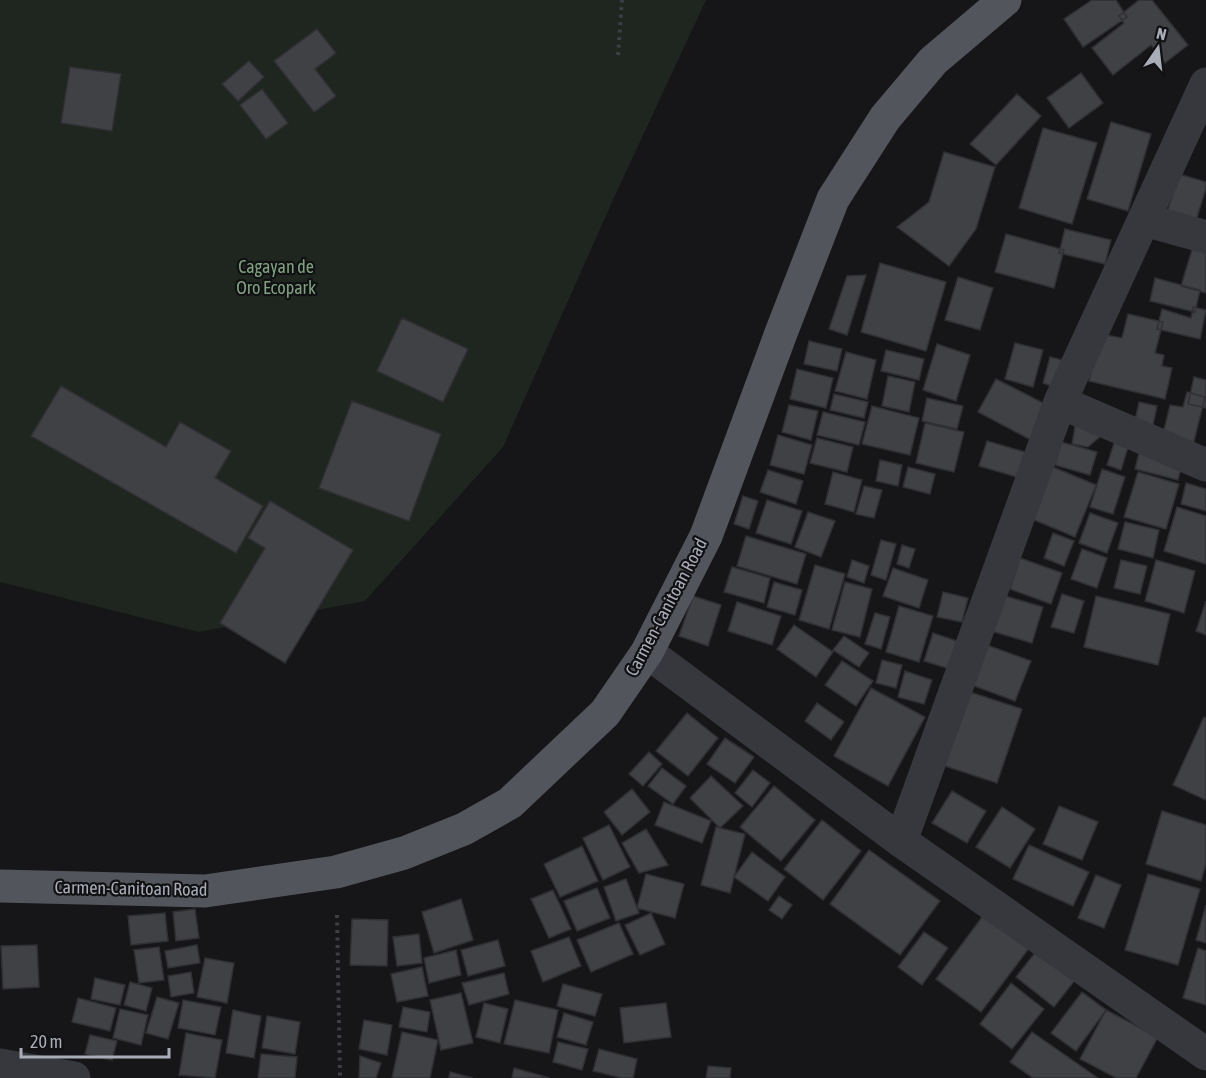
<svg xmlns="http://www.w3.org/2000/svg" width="1206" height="1078" font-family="'Asap Condensed',sans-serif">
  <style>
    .green { fill: #1e261f }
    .building { fill: #404145; stroke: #303034; stroke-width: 1.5 }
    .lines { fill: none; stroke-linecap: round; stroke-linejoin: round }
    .path { stroke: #3d3f44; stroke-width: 4; stroke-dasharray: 3 4.5; stroke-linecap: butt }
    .minor { stroke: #37383d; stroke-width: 33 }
    .major { stroke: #53555c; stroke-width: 33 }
    .labels { text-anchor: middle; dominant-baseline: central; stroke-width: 4.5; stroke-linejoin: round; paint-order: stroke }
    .park-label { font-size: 18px; fill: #7fa381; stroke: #111113 }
    .street-label { font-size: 18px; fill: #a8adb8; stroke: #111113 }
  </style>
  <rect width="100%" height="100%" fill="#161618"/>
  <path class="green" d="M0 0H706L617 191 503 447 365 601 199 632 0 582Z"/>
  <path class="building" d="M1092 0H1116L1127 17 1083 47 1064 19Z
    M1139 0H1152L1188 45 1165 63 1151 45 1113 75 1092 48 1124 23 1119 16Z
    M317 29 336 53 315 69 336 96 314 112 274 61Z
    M249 61 264 77 238 101 222 84Z
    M70 67 121 74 112 131 61 123Z
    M1081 73 1103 103 1069 128 1047 98Z
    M262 89 288 123 266 139 240 105Z
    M1017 94 1041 116 996 165 970 144Z
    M1111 122 1151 134 1128 211 1087 199Z
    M1043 128 1097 143 1072 224 1019 208Z
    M944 152 995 167 976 229 949 266 897 227 929 202Z
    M1179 174 1206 182V188L1195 224 1166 216Z
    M1065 229 1111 240 1105 264 1059 253Z
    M1006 234 1064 250 1054 288 995 272Z
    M1194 243 1206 246V293L1181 286Z
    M880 263 946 282 926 351 861 332Z
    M866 275 847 335 829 329 847 276Z
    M958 277 993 288 980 330 945 320Z
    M1155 278 1200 290 1195 312 1150 301Z
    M1193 307 1206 310 1200 339 1157 329 1162 309 1191 318Z
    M1128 314 1163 322 1155 353 1164 355 1162 366 1172 368 1165 399 1089 381 1100 334 1122 338Z
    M402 318 468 349 443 402 377 371Z
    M809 341 842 349 837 371 804 364Z
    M1015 343 1043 350 1033 387 1005 379Z
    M937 344 970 355 956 401 923 390Z
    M886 350 924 359 919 380 881 371Z
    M846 352 876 360 867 399 835 391Z
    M1050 357 1062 360 1054 387 1043 383Z
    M797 369 833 378 826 408 790 399Z
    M888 376 915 382 909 412 882 406Z
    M1194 377 1206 380V408L1188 404Z
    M996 379 1049 406 1031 440 978 412Z
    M61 386 166 447 180 422 231 451 215 478 263 506 236 553 31 436Z
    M1187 392 1205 397 1192 449 1161 442 1170 405 1183 407Z
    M834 394 868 402 864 418 830 410Z
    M927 398 963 406 957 429 922 421Z
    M352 401 441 434 409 521 319 488Z
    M1139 402 1157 406 1152 430 1134 426Z
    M789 405 818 411 811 440 782 432Z
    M872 406 919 418 910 455 862 444Z
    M823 412 865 422 859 445 817 435Z
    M1076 421 1110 428 1088 447 1072 444Z
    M925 423 964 432 954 472 916 463Z
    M1117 434 1131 438 1121 470 1107 465Z
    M778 435 812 445 804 474 770 465Z
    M817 438 853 447 847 472 810 463Z
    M987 441 1025 452 1017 477 979 466Z
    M1061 442 1097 452 1090 475 1055 465Z
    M1139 453 1182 464 1178 480 1135 469Z
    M880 460 902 465 898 486 876 481Z
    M908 467 935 474 930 494 903 487Z
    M1053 467 1096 485 1075 537 1032 519Z
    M1102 469 1125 477 1113 514 1090 507Z
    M768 470 803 481 796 504 760 492Z
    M833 472 862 480 854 512 825 504Z
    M1138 472 1179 484 1166 529 1124 517Z
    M1186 483 1206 489V511L1181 504Z
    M864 486 882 490 874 518 856 514Z
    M743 496 758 501 749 529 734 524Z
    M767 500 802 511 791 544 756 533Z
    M270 501 353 550 285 663 220 623 265 548 248 538Z
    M1177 507 1206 516V564L1164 551Z
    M808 512 835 521 821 557 795 547Z
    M1090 513 1118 523 1107 553 1079 543Z
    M1125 522 1159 530 1153 558 1118 549Z
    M1053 533 1074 541 1064 566 1044 558Z
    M746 536 806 554 797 584 737 566Z
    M881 540 896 544 886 580 871 575Z
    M902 545 915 549 909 568 897 564Z
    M1082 549 1107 558 1097 588 1071 579Z
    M1020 558 1062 573 1051 604 1010 589Z
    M852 560 869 566 864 583 847 577Z
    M1121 560 1147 566 1140 594 1114 588Z
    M1156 560 1195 571 1184 613 1145 601Z
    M815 565 845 574 829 629 799 620Z
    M732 567 770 578 764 603 724 592Z
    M893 568 928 580 919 608 883 596Z
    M774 582 802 590 795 615 767 607Z
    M845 582 872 589 860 637 832 630Z
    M943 592 968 598 962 622 937 617Z
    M1062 594 1084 601 1074 633 1051 627Z
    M1002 595 1043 607 1032 643 991 631Z
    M693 596 721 605 708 646 679 636Z
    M1096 596 1170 614 1158 665 1084 647Z
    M1206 601V635L1196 631Z
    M737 602 781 616 772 645 728 631Z
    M899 606 933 616 919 662 886 652Z
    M875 613 890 617 881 649 865 644Z
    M794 625 833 652 816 677 777 649Z
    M933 633 960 642 950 669 924 661Z
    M844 636 869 653 859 667 833 650Z
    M984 644 1031 661 1015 701 969 684Z
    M882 660 902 665 896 688 876 683Z
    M842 661 873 681 856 706 825 685Z
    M905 671 932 680 924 704 898 697Z
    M871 688 925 717 888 786 834 756Z
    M967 691 1022 709 997 783 942 765Z
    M817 703 844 722 831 740 805 721Z
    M687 713 718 738 688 776 656 751Z
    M1204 717 1206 718V800L1173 785Z
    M725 738 754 757 735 783 707 764Z
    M649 752 662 764 643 786 629 774Z
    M662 768 686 786 673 804 648 786Z
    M753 770 770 783 752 807 735 793Z
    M711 776 743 806 720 828 690 798Z
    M774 786 815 820 781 861 740 827Z
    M632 789 650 812 622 835 604 812Z
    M952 791 986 811 967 843 932 823Z
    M664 802 711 821 702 843 655 825Z
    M1059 806 1098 822 1082 860 1043 844Z
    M1002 807 1035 829 1010 868 976 847Z
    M1162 811 1206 825V863L1201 881 1146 864Z
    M822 820 861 851 823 900 784 869Z
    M609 825 630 867 603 880 583 838Z
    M716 827 745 834 730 893 701 885Z
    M646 829 668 865 639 873 622 843Z
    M1029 845 1089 872 1073 906 1013 879Z
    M582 846 598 881 560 897 544 864Z
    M869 850 940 901 900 955 830 904Z
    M752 852 785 877 768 901 734 877Z
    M646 874 684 884 675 918 637 908Z
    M1148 874 1200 889 1178 965 1125 950Z
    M1096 875 1121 885 1104 928 1078 918Z
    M626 879 639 913 616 921 604 887Z
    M597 888 610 918 577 931 564 901Z
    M553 890 571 929 549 938 531 899Z
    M779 896 792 905 782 919 769 910Z
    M461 899 473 940 434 953 422 912Z
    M1206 905V943L1196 940Z
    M195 909 199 938 176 941 173 912Z
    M988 909 1033 943 981 1012 936 979Z
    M165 913 168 941 131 945 128 916Z
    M651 913 665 944 640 955 625 925Z
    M352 919 388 920 387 966 350 965Z
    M619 923 633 954 591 972 577 940Z
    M924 932 948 948 922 985 898 967Z
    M419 934 422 963 397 966 393 937Z
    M569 937 581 966 543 982 531 951Z
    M498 940 505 966 468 976 461 950Z
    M37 945 39 987 3 989 1 946Z
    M197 945 200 963 168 968 165 951Z
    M1041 945 1079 975 1054 1007 1016 977Z
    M159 947 164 980 139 983 134 950Z
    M1198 948 1206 951V1005L1183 998Z
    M456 950 461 975 429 983 424 958Z
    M205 958 234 963 227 1003 197 997Z
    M422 967 428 996 397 1002 391 974Z
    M191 972 194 993 171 997 168 976Z
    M504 973 509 994 469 1005 462 983Z
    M95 978 125 985 120 1005 91 999Z
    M130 982 152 988 146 1011 124 1005Z
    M1011 983 1044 1009 1012 1049 980 1024Z
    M563 984 602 994 595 1016 557 1006Z
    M1082 992 1106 1010 1076 1051 1051 1033Z
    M461 993 473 1043 441 1050 430 1000Z
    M157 997 179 1003 168 1039 146 1033Z
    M78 998 116 1008 110 1031 72 1022Z
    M183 1000 221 1007 215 1035 178 1028Z
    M515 1000 558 1010 549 1053 504 1044Z
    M484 1003 508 1009 500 1043 476 1037Z
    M666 1003 671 1037 624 1043 620 1008Z
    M403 1007 430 1012 427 1032 399 1027Z
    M120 1009 148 1015 141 1045 113 1038Z
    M233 1010 261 1016 254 1058 226 1053Z
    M1106 1010 1158 1037 1136 1078H1116L1080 1059Z
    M564 1013 593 1022 586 1045 557 1037Z
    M267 1016 300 1022 295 1054 262 1048Z
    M364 1020 392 1025 387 1055 359 1049Z
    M402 1032 438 1040 430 1078H392Z
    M1032 1032 1098 1078H1033L1010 1062Z
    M186 1033 222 1040 215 1078 179 1075Z
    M90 1035 117 1041 112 1060 85 1054Z
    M558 1042 588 1049 582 1070 553 1062Z
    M599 1049 637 1059 633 1078H622L593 1071Z
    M261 1054 297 1057 295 1078H258Z
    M360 1056 381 1063 376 1078H359Z
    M708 1066 731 1068 730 1078H706Z
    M514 1068 550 1078H512Z
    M450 1072 473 1078H449Z"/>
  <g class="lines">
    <path class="path" d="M618 55 622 0
      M337 915 340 1078"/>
    <path class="minor" d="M1145 220 1206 237
      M1060 402 1206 465
      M647 652 901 841 1206 1054
      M901 841 1060 402 1206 84
      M0 1065 74 1078"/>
    <path class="major" d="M0 886 205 891 336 872 404 853 464 829 510 803 605 713 647 652 706 536 781 333 833 199 885 118 933 61 1005 0"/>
  </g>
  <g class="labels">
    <g class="park-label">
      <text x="276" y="266">Cagayan de<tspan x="276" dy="21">Oro Ecopark</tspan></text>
    </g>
    <g class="street-label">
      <text transform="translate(666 607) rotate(-62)">Carmen-Canitoan Road</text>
      <text transform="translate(131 888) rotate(1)">Carmen-Canitoan Road</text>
    </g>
  </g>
  <g transform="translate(1158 48) rotate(14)" stroke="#111113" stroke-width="4.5" paint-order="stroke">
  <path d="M0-4.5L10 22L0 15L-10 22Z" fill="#a8adb8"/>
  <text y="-9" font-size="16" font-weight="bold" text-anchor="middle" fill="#a8adb8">N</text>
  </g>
  <path d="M21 1048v9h148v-9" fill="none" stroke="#a8adb8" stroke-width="3"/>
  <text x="30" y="1048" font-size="18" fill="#a8adb8" stroke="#111113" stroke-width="4.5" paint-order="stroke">20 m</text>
</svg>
